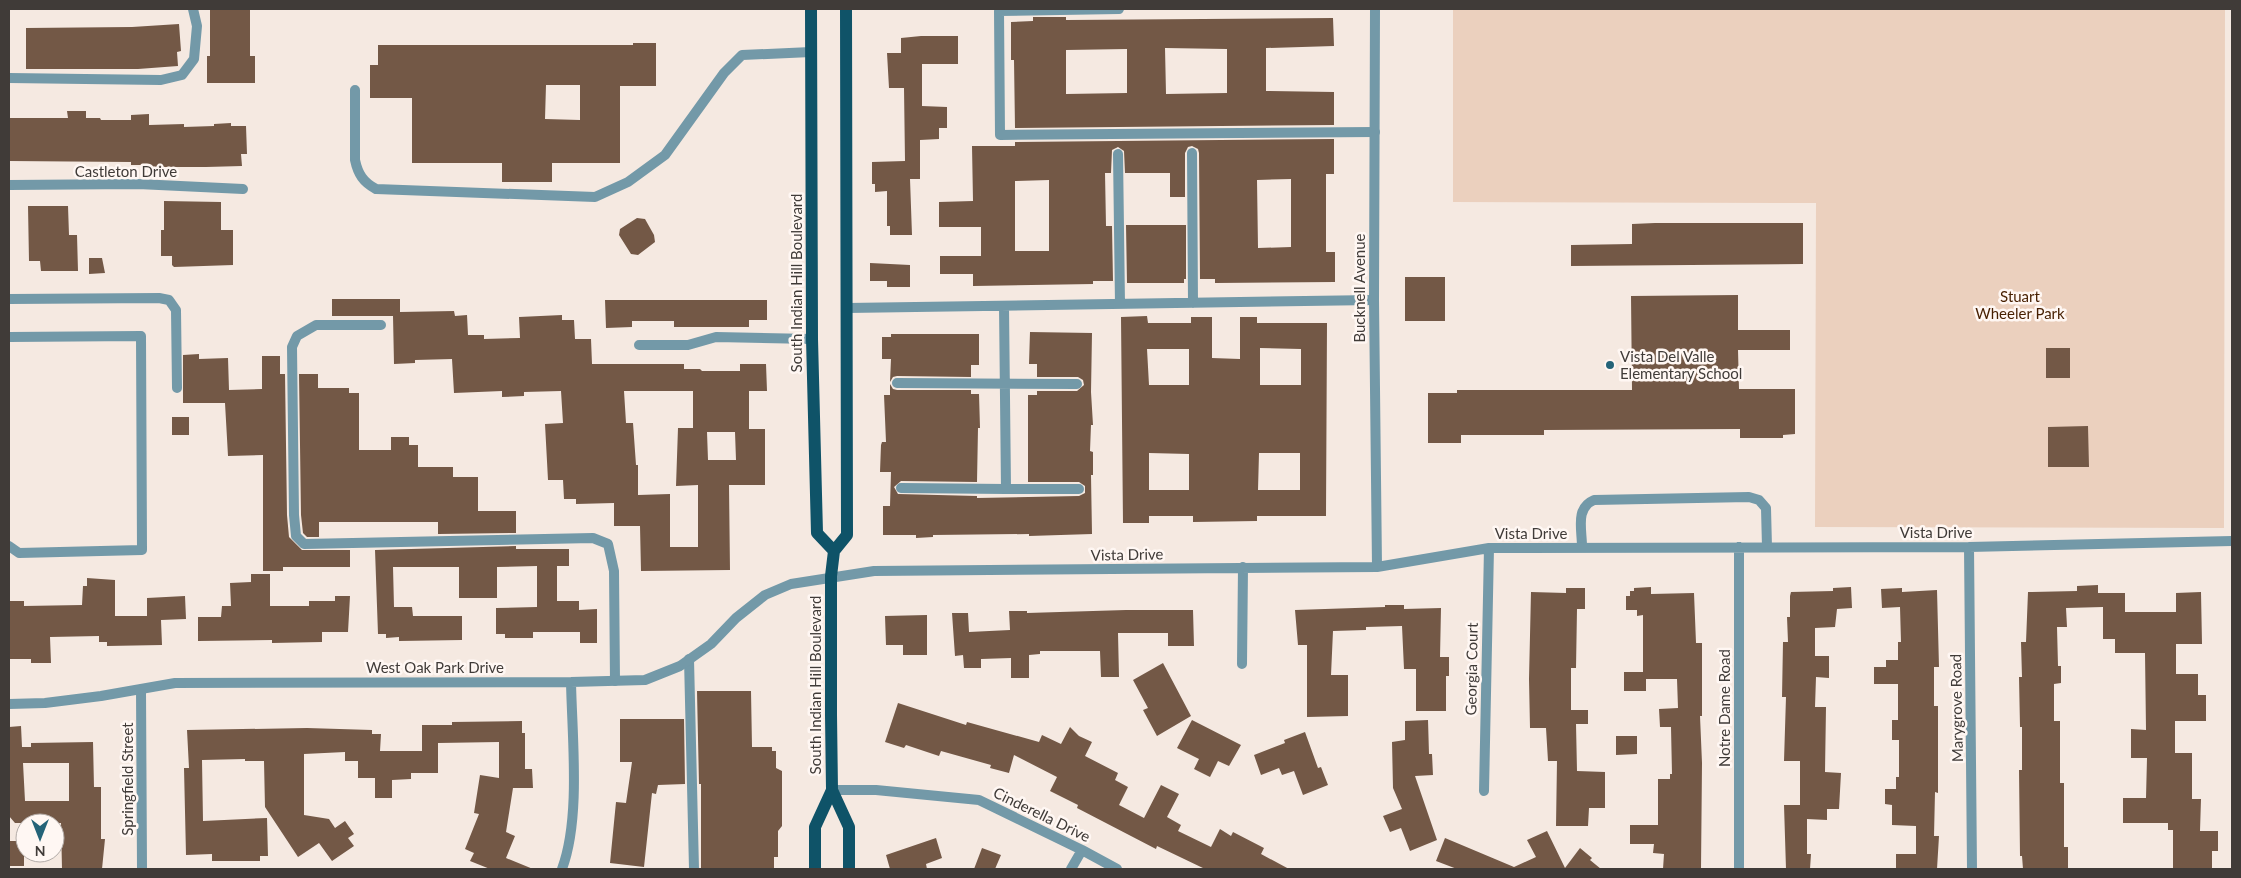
<svg xmlns="http://www.w3.org/2000/svg" width="2241" height="878" font-family="Lato,sans-serif">
  <style>
    .green { fill: #ebd0be }
    .building { fill: #735846; fill-rule: evenodd }
    .lines { fill: none; stroke-linecap: round; stroke-linejoin: round }
    .service { stroke: #7399a8; stroke-width: 10 }
    .minor { stroke: #7399a8; stroke-width: 10 }
    .primary { stroke: #0f5368; stroke-width: 12 }
    .poi-dot { fill: #246378; stroke: #fff7f3; stroke-width: 2 }
    .labels { text-anchor: middle; dominant-baseline: central; stroke-width: 5; stroke-linejoin: round; paint-order: stroke }
    .street-label { font-size: 15px; fill: #403b38; stroke: #fff7f3 }
    .park-label { font-size: 15px; fill: #471f00; stroke: #fff7f3 }
    .poi-label { font-size: 15px; fill: #403b38; stroke: #fff7f3; text-anchor: start }
  </style>
  <rect width="100%" height="100%" fill="#f5e9e1"/>
  <path class="green" d="M1453 9H2225L2224 528 1815 527 1816 203 1453 202Z"/>
  <path class="building" d="M210 9H250V56H255V83H207V56H210Z
    M1033 17H1066V20L1333 18 1334 46 1266 48V91L1334 92V125L1015 128 1014 60H1011V22L1033 21ZM1165 48 1227 49V93L1166 94ZM1127 49V93L1066 94V50Z
    M179 24 181 51 177 52 178 66 138 69H26V28L132 27Z
    M921 36H958V64H922V106L947 107V128H939V139L920 140V179H910L912 235H890V226H887V191L875 192V184H872V162L905 161 904 88H889L887 53H901V38Z
    M633 43H656V86H620V163H552V182H502V163H412V98H370V65H378V45H633ZM546 85H580V120L545 119Z
    M67 111H86V118H100L101 120H131V115L149 114V125L184 124V127L214 126V124L231 123V126H246L247 154H241L242 166 206 167H142V165H131V162L9 161V118H68Z
    M1334 139V174H1326V252H1335V282L1215 283V279H1200L1199 153 1198 149 1192 146 1188 147 1185 153V197H1170V173H1125L1124 151 1118 147 1112 150 1111 173H1105L1106 226H1112L1113 281H1093V284L973 286V274H940V256H981V227H939V202L973 201 972 146H1015V142ZM1291 179V247L1258 248 1257 180ZM1049 180V251H1015V181Z
    M164 201 221 202V230H233V265L174 267 172 265V256H161V230H164Z
    M28 206H68L69 235H77L78 271H41L40 261H29Z
    M637 218 645 219 654 235 655 242 638 255 631 254 619 235 620 229Z
    M1655 223H1803V264L1571 266V245L1632 244V224Z
    M1126 225H1186V279H1184V283H1127Z
    M89 258H102L105 273 89 274Z
    M870 263 910 265V287H887V281H870Z
    M1405 277H1445V321H1405Z
    M1738 295V330H1790V350H1738L1739 389H1795V434L1783 435V438H1740V429L1544 430V435H1461V443H1428V393H1457V390H1632L1631 296Z
    M332 299H400V312L454 311 455 316 467 315 468 335H484V339L520 338 519 317 562 315V320H574L575 339H591L592 364H684V369H700L702 371H740V364H766L767 391H749V429H765V485H729L730 570 641 571 640 526H614V503L576 504V499H564L563 480H548L545 424 563 423 561 391 524 392V396L502 397V391L454 393 452 359 415 360V363L394 364 393 316H332ZM624 391H693V428H678L676 486 698 485V547H670V494L638 495V465H636L633 423H626ZM707 432H735L736 460H708Z
    M605 300H767V320H749V327H674V321H632V327L606 328Z
    M1147 316 1148 323H1191V317H1212V358L1240 359V317H1257V323H1327L1326 516H1257V521L1193 522V516H1149V523H1123L1121 317ZM1260 348 1301 349V385H1260ZM1147 349H1189V385H1149ZM1149 453 1189 454V490H1149ZM1259 453H1300V490H1258Z
    M1030 332 1092 333 1091 392 1093 425H1091L1090 451 1093 452V475H1091L1092 534 1029 536V534L933 535V537L916 538V535H883V506H890L891 472H880L881 445 882 442H886L884 395H890V384L893 389 897 390H971V394H979L980 428H978L977 482 901 481 894 487 898 494 977 496V498L1079 496 1085 493V486L1079 482H1028V395H1037V391H1077L1084 385 1083 380 1078 377H1037V364H1029Z
    M891 334H979V365H971V377L897 376 893 377 890 382 891 359H882V337H891Z
    M2046 348H2070V378H2046Z
    M199 354V359L228 358 229 390 262 389V356H280V374H285L287 515 289 537 302 550H350V567H283V571H263V455L228 456 225 403H183V355Z
    M299 374H318V388H349V393H359V450H391V437H409V445H418V467H453V477H478V511H516V533L438 534V522H319V537H307L303 533 301 515Z
    M172 417H189V435H172Z
    M2088 426 2089 467H2048V427Z
    M516 546V549H569V566H557V601H579V610L597 609V643H580V632H533V638H505V634H496V608L537 607V566L497 567V598H459V567H393L394 607H412L413 616H462V640L399 641V637L386 638V634H378L375 550Z
    M251 574H270V606H309V601H335V596H350L348 632H322V642L272 643V640L198 641V617H221L222 606H231L230 583 251 582Z
    M87 578 115 580V616H147V598L185 596 186 619 161 620 162 645 107 646V642H99V636L50 637 51 663H31V659H9V601H24V606L82 605 83 586H87Z
    M2098 585V593H2125V612H2176V593L2201 592 2202 644H2176V674H2198V695H2206V721H2175V753H2192V799H2201L2200 831H2218V851H2212V869H2173V830H2168V823H2123V798H2146L2147 758H2131V729L2146 730 2145 653H2115V639H2103V607L2066 608 2067 627H2057L2058 666H2061V683L2054 684V721H2060V783H2064V847H2068V869H2023L2022 856H2020L2019 770H2022V727H2020L2019 677H2022L2021 642H2026L2028 592 2077 591V586Z
    M1651 587V594L1694 593 1696 643H1702V716H1700L1702 763 1701 869H1663L1664 854 1653 853 1654 844H1630V825H1658V779H1670V774H1672L1671 727H1660L1659 709 1678 708 1677 679H1646V691H1624V672H1643V615L1637 616V610H1626V596H1630V591H1634V588Z
    M1851 587 1852 608 1837 609 1835 627 1815 628V656H1829V678L1816 677 1815 707H1826L1825 772 1841 773 1839 809H1827V820L1807 819V854H1811L1810 869H1786L1784 805H1800V761H1784L1786 697H1782L1783 642H1788L1787 617H1790V596L1791 592 1833 591V588Z
    M1566 588H1585V609H1577L1576 668H1571V710H1588V724H1576L1577 771 1605 772V808H1589L1588 826H1556L1557 761H1548L1546 728H1530L1529 679 1531 592 1566 593Z
    M1902 588V592L1937 590 1939 667H1934V706H1938V793L1935 792 1934 836H1939L1937 869H1896V854H1916V826L1892 825V805L1885 804V789H1896V777H1899V740H1892V720H1898V684H1874V667H1886V660H1898V642H1901L1900 607 1882 608 1881 589Z
    M1385 605H1404V609L1441 608 1440 657H1449V676H1446V711H1416V669H1404L1402 626 1366 627V630L1333 631 1331 675H1348V716L1307 717V645H1298L1295 610 1385 607Z
    M1126 610H1193L1194 646H1168V633H1118L1119 677H1101L1100 651H1040V654L1029 655V678H1011V658L981 659V668H964L963 655 955 656 952 613H968L969 632 1010 630 1009 611H1027V613Z
    M927 615V655H903V645H886L885 616Z
    M1163 663 1191 716 1157 736 1143 710 1148 708 1133 680Z
    M697 691H751L752 747H772V751H776V768L782 771V826L778 831V857H774V869H701V784H699Z
    M898 703 966 725 967 722 1039 742 1042 735 1061 744 1070 727 1079 736 1092 742 1085 756 1118 773 1115 780 1128 787 1119 805 1144 818 1161 785 1179 794 1167 817 1181 825 1178 831 1211 847 1220 829 1231 836 1233 832 1264 848 1261 854 1289 869H1205L1157 846 1156 849 1077 808 1078 805 1050 791 1057 777 1014 755 1009 773 990 768 991 765 941 751 939 756 906 745 904 748 885 742Z
    M620 719H684L685 784 658 785 656 794 652 793 644 867 610 863 616 802 626 803 632 762H620Z
    M1192 720 1241 745 1229 766 1218 761 1210 777 1194 769 1199 759 1177 748Z
    M1428 720 1429 754H1432L1433 775 1415 776 1437 840 1410 851 1401 828 1390 832 1383 816 1402 809 1393 788 1392 742 1405 740V721Z
    M522 721V733H525V769H532L533 788H513L506 832 515 836 506 858 533 869H490L470 861 474 853 465 849 479 814 474 813 480 775 499 778V742L438 743V773H411V779L392 780V798H375V778H358V761H345V752L304 754V815L329 819 335 828 345 821 354 834 348 838 354 846 332 861 319 843 298 857 265 807 264 761H245V759L202 760 203 821 267 818 268 856H260V861H212V854L186 855 184 768H189L187 730 307 728 372 730V734H381L380 751H422V725H452V722Z
    M21 726 22 747H31V743L93 742 94 787H101V839H105L102 869H62L61 823H15L9 816V727ZM23 763H69V801H25Z
    M1305 732 1318 768 1321 767 1328 785 1303 795 1294 771 1282 775 1279 768 1261 775 1254 755 1285 743 1284 740Z
    M1616 736H1637V754L1616 755Z
    M1547 831 1565 868 1580 848 1592 858 1590 860 1601 869H1457L1436 861 1445 838 1514 867 1536 857 1527 840Z
    M936 838 942 858 926 864 927 869H890L886 855Z
    M9 841H24V866H9Z
    M982 848 1001 855 995 869H974Z"/>
  <g class="lines">
    <path class="service" d="M1119 9 999 11 1000 135 1375 132
      M9 78 161 80 182 75 194 59 197 26 193 9
      M355 90V160C358 174 363 182 376 189L595 197 628 182 665 155 724 73 742 55 811 52
      M1192 153 1193 303
      M1118 154 1120 304
      M9 299 159 298 169 300 176 310 177 388
      M847 308 1374 300
      M381 325H316L297 336 292 347 294 515 296 536 304 544 593 538 608 544 614 571 615 681
      M9 337 141 336 142 550 19 553 9 546
      M639 345H688L716 337 812 339
      M897 383 1077 384
      M901 488 1006 489 1004 306
      M1006 489H1079
      M1582 547C1582 529 1575 508 1594 500L1749 497 1759 500 1766 508 1767 547
      M689 659 694 869"/>
    <path class="minor" d="M1375 9 1374 300 1377 567
      M9 185 138 184 243 189
      M1739 547V869
      M1969 547 1972 869
      M1242 664 1243 567
      M141 689 142 869
      M9 704 45 703 101 696 175 683 571 682 645 680 680 666 711 644 736 618 765 595 791 584 874 571 1377 567 1489 548 1969 547 2232 541
      M832 790H876L979 800 1082 850 1117 869
      M1484 791 1489 548
      M562 869C581 818 572 737 571 682
      M1071 869 1082 850"/>
    <path class="primary" d="M811 9 812 339 817 533 834 551
      M846 9 847 535 834 551 831 576V715L832 790 849 827V869
      M815 869V827L832 790"/>
  </g>
  <circle class="poi-dot" cx="1610" cy="365" r="5"/>
  <g class="labels">
    <g class="street-label">
      <text x="126" y="171">Castleton Drive</text>
      <text transform="translate(796 283) rotate(-90)">South Indian Hill Boulevard</text>
      <text transform="translate(1359 288) rotate(-90)">Bucknell Avenue</text>
      <text x="1936" y="532">Vista Drive</text>
      <text x="1531" y="533">Vista Drive</text>
      <text transform="translate(1127 554) rotate(-1)">Vista Drive</text>
      <text x="435" y="667">West Oak Park Drive</text>
      <text transform="translate(1471 669) rotate(-89)">Georgia Court</text>
      <text transform="translate(815 685) rotate(-90)">South Indian Hill Boulevard</text>
      <text transform="translate(1724 708) rotate(-90)">Notre Dame Road</text>
      <text transform="translate(1956 708) rotate(-91)">Marygrove Road</text>
      <text transform="translate(127 779) rotate(-90)">Springfield Street</text>
      <text transform="translate(1042 814) rotate(26)">Cinderella Drive</text>
    </g>
    <g class="park-label">
      <text x="2020" y="296">Stuart<tspan x="2020" dy="17">Wheeler Park</tspan></text>
    </g>
    <g class="poi-label">
      <text x="1620" y="356">Vista Del Valle<tspan x="1620" dy="17">Elementary School</tspan></text>
    </g>
  </g>
  <rect width="2241" height="878" fill="none" stroke="#403b38" stroke-width="20"/>
  <g transform="translate(40 838) rotate(180)"><circle r="24" fill="#fff7f3" stroke="#b3aca8"/>
  <path d="M0-4L9 19L0 12L-9 19Z" fill="#246378"/>
  <text y="-8" font-size="14" font-weight="bold" text-anchor="middle" fill="#403b38">N</text>
  </g>
</svg>
